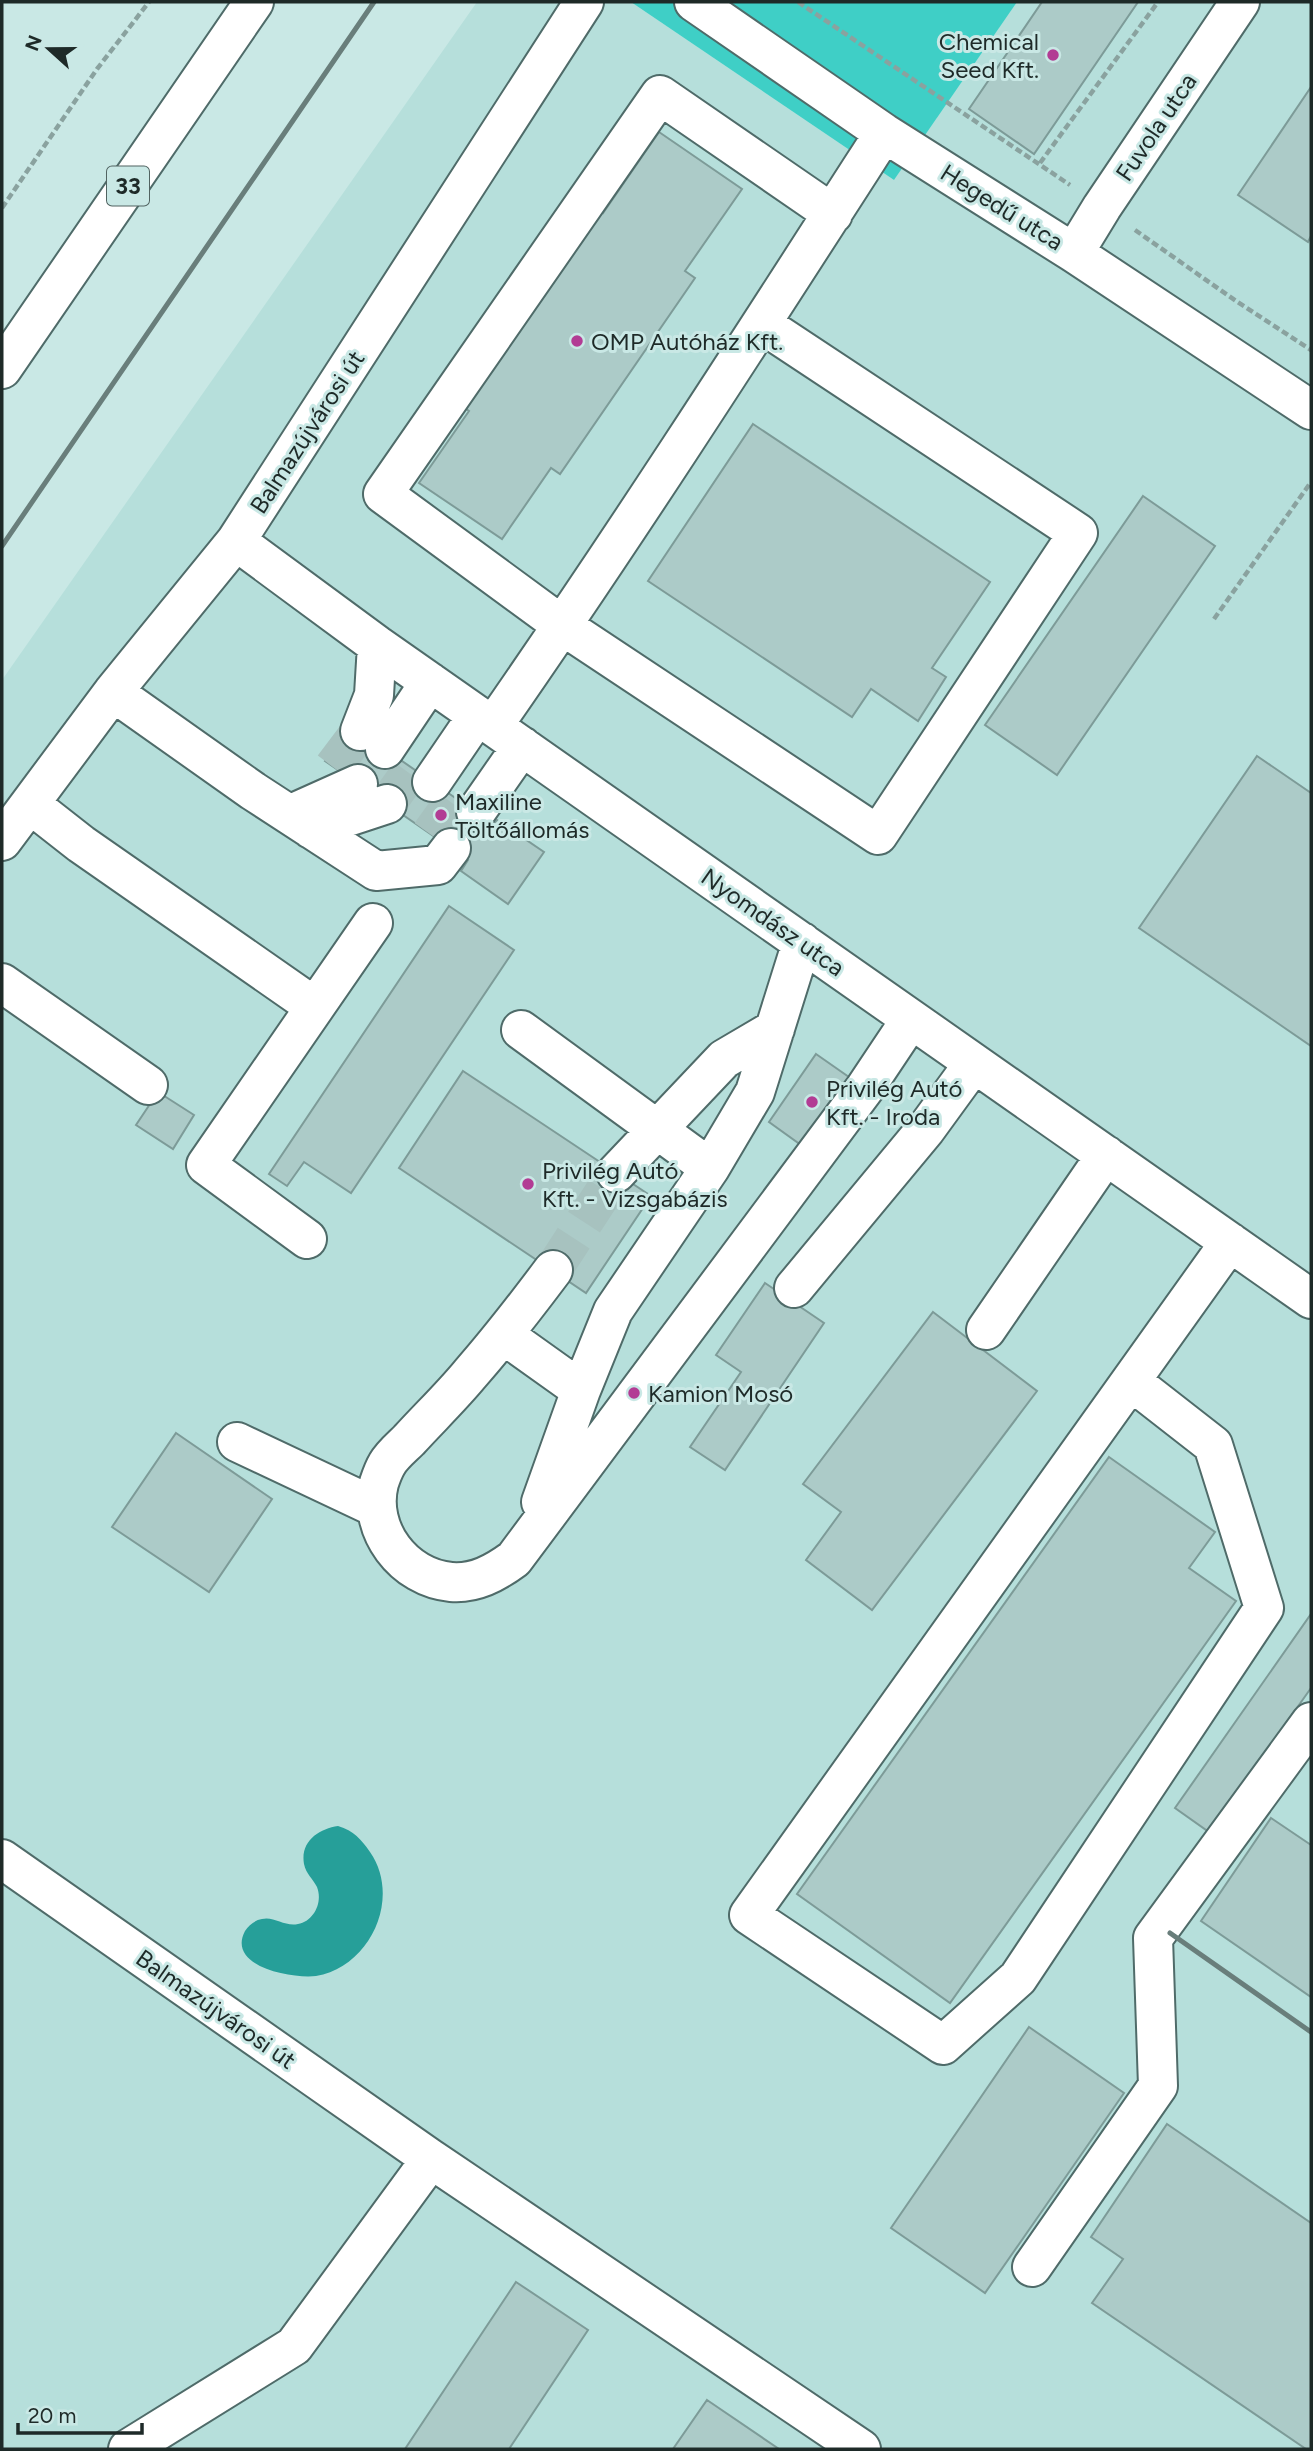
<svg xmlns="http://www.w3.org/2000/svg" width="1313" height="2451" font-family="Figtree,sans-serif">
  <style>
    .built { fill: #b6dfdb }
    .green { fill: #3fcfc6 }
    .water { fill: #269f99 }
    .building { fill: #accbc8; stroke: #7d9b98; stroke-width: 2 }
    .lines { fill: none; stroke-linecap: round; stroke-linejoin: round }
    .minor-tunnel { stroke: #a7c2bf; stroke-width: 38; stroke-dasharray: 38 19; stroke-linecap: butt }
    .minor-casing { stroke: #4f6b69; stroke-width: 42 }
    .major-casing { stroke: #4f6b69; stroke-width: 42 }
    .path { stroke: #8aa29f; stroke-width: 4.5; stroke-dasharray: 7 3.5; stroke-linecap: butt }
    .minor { stroke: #fff; stroke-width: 38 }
    .major { stroke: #fff; stroke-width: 38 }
    .rail { stroke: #697e7b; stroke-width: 5 }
    .poi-dot { fill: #b23c94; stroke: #c9e8e5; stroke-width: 2.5 }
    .labels { text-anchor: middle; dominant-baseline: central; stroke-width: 6; stroke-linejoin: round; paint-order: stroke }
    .shield { fill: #c9e8e5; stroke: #516361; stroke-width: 2 }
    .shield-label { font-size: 23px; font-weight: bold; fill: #1e2a28 }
    .poi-label { font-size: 24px; fill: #1e2a28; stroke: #c9e8e5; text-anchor: start }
    .street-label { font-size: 24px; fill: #1e2a28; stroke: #c9e8e5 }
  </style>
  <rect width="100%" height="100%" fill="#c9e8e5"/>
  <path class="built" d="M477 2H631L894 180 1017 2H1311V2449H2V680Z"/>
  <path class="green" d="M631 2H1017L894 180Z"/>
  <path class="water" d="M338 1826C354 1831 361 1839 370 1852 402 1898 370 1967 316 1976 293 1979 226 1967 245 1931 249 1925 255 1920 262 1919 274 1916 285 1927 298 1924 314 1921 323 1902 317 1887 313 1879 306 1874 304 1864 300 1841 319 1829 338 1826Z"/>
  <path class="building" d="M1042 2H1138L1034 154 969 109Z
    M1311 87V236L1308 242 1238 195Z
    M659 132 742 189 685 271 695 278 560 474 551 468 502 539 419 483 469 411 459 404 594 207 603 213Z
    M753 424 990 582 932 668 946 677 918 721 871 689 852 717 648 581Z
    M1143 496 1215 546 1057 775 985 725Z
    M350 725 493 824 497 820 544 852 508 904 461 871 468 860 325 761Z
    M1257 756 1311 793V1046L1139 928Z
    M449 906 514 950 351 1193 304 1162 287 1186 269 1174Z
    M816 1054 856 1082 808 1150 769 1122Z
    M463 1071 651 1196 586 1293 399 1168Z
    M158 1092 194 1115 173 1149 136 1125Z
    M765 1283 824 1323 725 1470 690 1447 741 1372 716 1355Z
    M933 1312 1037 1391 872 1610 806 1560 841 1512 803 1484Z
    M176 1433 272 1499 209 1592 112 1527Z
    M1109 1457 1215 1532 1189 1568 1236 1601 950 2003 797 1894Z
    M1311 1614V1688L1209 1832 1175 1808Z
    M1271 1818 1311 1845V1997L1201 1921Z
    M1029 2027 1124 2093 985 2293 891 2228Z
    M1167 2124 1311 2223V2449H1306L1092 2303 1123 2259 1091 2237Z
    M516 2282 588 2330 509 2449H405Z
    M707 2400 779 2449H673Z"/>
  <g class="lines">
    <path class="minor-tunnel" d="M333 767 360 731
      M387 804 413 768
      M430 834 456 798
      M553 1270 616 1173"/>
    <g class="minor-casing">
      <path id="minor" d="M694 2 884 133 1074 253 1311 410
        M1074 253 1102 207 1240 2
        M762 324 1078 533 878 835 563 626 383 494 660 95 833 214
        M236 541 377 645 1311 1299
        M113 692 253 791 376 871 438 865 451 848
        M493 726C628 532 756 332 884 133
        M360 731 374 695 377 645
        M385 749 430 682
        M432 782 477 716
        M30 804 81 844 315 1007
        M300 810 358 784
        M476 812 522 746
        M311 829 387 804
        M2 841 113 692 236 541 584 2
        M2 983 148 1085
        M521 1030 710 1168
        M616 1173 724 1059 775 1029
        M307 1239 206 1165 373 923
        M553 1270C526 1306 499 1341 470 1374 451 1397 429 1418 409 1440 402 1447 392 1455 387 1464 384 1469 381 1477 379 1483 367 1530 404 1578 451 1582 475 1584 495 1573 514 1559L865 1088 911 1019
        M794 1288 926 1129 974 1063
        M986 1330 1106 1155
        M504 1335 581 1390
        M1131 1381 1213 1445 1264 1608 1018 1978 943 2045 749 1915 1230 1242
        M237 1442 377 1508
        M541 1502 581 1390 613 1311 710 1168 755 1092 802 942
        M2 1859 431 2159
        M1032 2267 1158 2086 1153 1938 1311 1722
        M128 2449 294 2346 431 2159 861 2449"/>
    </g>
    <g class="major-casing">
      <path id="major" d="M2 369 254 2"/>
    </g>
    <path class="path" d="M798 2 1070 185
      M1040 163 1158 2
      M2 208 97 69 149 2
      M1135 230 1236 301 1311 350
      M1214 619 1311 482"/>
    <use href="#minor" class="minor"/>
    <use href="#major" class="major"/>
    <path class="rail" d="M2 546 374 2
      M1170 1933 1311 2032"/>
  </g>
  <g class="poi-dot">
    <circle cx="1053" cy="55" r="7"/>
    <circle cx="577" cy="341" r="7"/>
    <circle cx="441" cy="815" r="7"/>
    <circle cx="812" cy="1102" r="7"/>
    <circle cx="528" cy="1184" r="7"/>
    <circle cx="634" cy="1393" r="7"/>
  </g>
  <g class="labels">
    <rect class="shield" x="107" y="166.5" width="42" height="39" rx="5"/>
    <g class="shield-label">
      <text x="128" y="186">33</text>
    </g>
    <g class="poi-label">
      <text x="1039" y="41" text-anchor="end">Chemical<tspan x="1039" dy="28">Seed Kft.</tspan></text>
      <text x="591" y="341">OMP Autóház Kft.</text>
      <text x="455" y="801">Maxiline<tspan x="455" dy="28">Töltőállomás</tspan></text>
      <text x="826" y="1088">Privilég Autó<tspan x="826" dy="28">Kft. - Iroda</tspan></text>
      <text x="542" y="1170">Privilég Autó<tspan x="542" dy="28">Kft. - Vizsgabázis</tspan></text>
      <text x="648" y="1393">Kamion Mosó</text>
    </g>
    <g class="street-label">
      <text transform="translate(1156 127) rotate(-56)">Fuvola utca</text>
      <text transform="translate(1002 207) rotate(32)">Hegedű utca</text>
      <text transform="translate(307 432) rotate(-57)">Balmazújvárosi út</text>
      <text transform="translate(773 922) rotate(35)">Nyomdász utca</text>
      <text transform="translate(216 2009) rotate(35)">Balmazújvárosi út</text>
    </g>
  </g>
  <rect width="1313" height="2451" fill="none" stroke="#1e2a28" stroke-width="7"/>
  <g transform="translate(49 49) rotate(291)" stroke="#c9e8e5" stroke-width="5" paint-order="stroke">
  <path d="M0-5L12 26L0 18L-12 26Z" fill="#1e2a28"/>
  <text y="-10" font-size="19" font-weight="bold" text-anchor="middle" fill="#1e2a28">N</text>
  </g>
  <path d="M18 2423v10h124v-10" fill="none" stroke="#1e2a28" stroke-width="3.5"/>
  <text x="28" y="2423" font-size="21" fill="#1e2a28" stroke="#c9e8e5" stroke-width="5" paint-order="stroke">20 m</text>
</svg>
